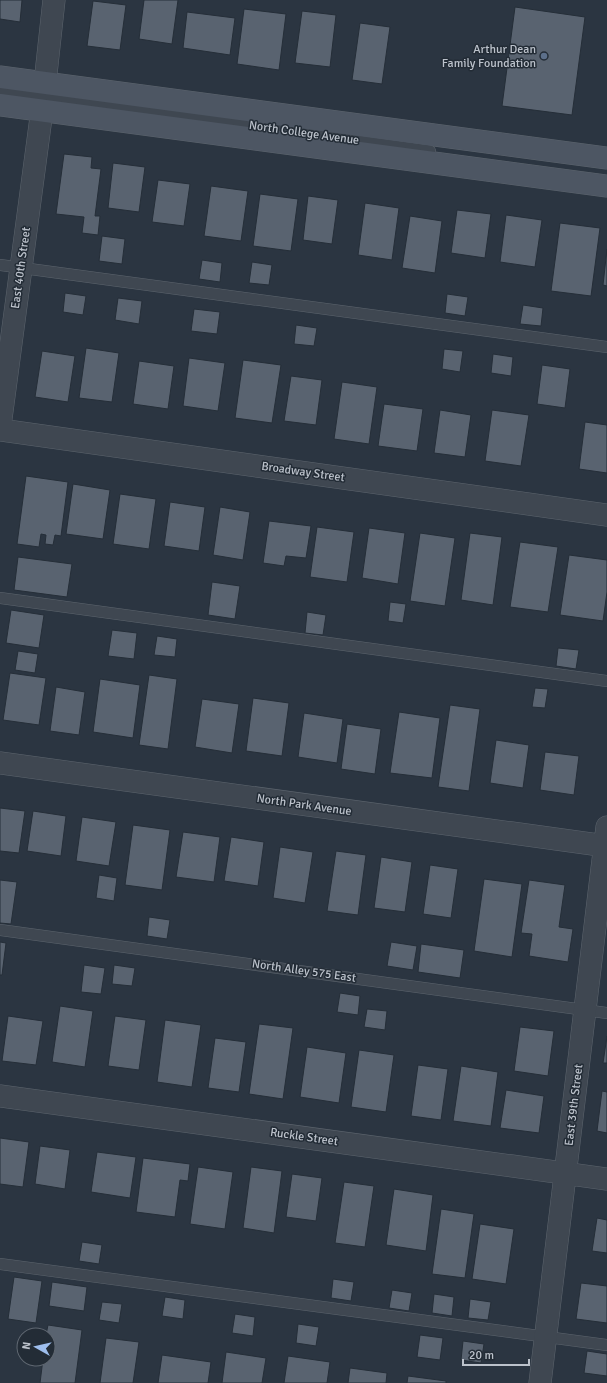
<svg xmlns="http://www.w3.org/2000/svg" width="607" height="1383" font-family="Signika,sans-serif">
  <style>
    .building { fill: #596370; stroke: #252e38 }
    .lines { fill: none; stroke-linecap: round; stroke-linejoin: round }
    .lane-casing { stroke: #5d656e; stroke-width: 12 }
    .street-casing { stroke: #5d656e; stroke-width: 23 }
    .secondary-casing { stroke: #5d656e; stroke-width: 23 }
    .lane { stroke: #3f4751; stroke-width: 11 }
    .street { stroke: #3f4751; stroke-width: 22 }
    .secondary { stroke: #4d5663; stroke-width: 22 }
    .service-dot { fill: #5c6f8a; stroke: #232c36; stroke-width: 1.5 }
    .labels { text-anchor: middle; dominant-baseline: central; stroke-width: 3; stroke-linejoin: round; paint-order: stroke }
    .poi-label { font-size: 12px; fill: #bcc2cb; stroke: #232c36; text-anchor: end }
    .street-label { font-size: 12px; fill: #bcc2cb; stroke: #232c36 }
  </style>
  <rect width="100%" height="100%" fill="#2b3541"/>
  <path class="building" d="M0 0H22L20 22 0 19Z
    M144 0H178L172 44 139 39Z
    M93 1 126 5 120 50 87 46Z
    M515 7 585 17 572 115 502 106Z
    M244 9 286 14 279 70 237 64Z
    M302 11 336 15 330 67 295 63Z
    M187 12 235 18 230 55 183 48Z
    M360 23 390 27 382 84 352 80Z
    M64 154 92 157 91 168 101 169 95 216H100L98 235 82 233 84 217 56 214Z
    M113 163 145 167 139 212 108 208Z
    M158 180 190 184 184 226 152 222Z
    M211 186 248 191 241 241 204 236Z
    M260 194 298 199 291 251 253 246Z
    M308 196 338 200 332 244 303 240Z
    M365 203 399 208 392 260 358 255Z
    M457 210 491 214 485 258 451 253Z
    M506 215 542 220 535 267 500 262Z
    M410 216 442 221 435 273 402 268Z
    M560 223 600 228 591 296 551 291Z
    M102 236 125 239 122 264 99 261Z
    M607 249V286L603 285Z
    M202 260 222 263 220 282 199 279Z
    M252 262 272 265 269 285 249 283Z
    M65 293 86 296 83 315 63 312Z
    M447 294 468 297 465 316 445 313Z
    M118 298 142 301 139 324 115 320Z
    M523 305 543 308 541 326 520 324Z
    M194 309 220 312 217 334 191 331Z
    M296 325 317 328 314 346 294 344Z
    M86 348 119 353 112 402 79 398Z
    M444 349 463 351 460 372 442 369Z
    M42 351 75 356 68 402 35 397Z
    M493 354 513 357 511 376 491 373Z
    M189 358 225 363 218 411 183 406Z
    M243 360 281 365 272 423 235 418Z
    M139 361 174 366 168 409 133 404Z
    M542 365 570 369 565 408 537 404Z
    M291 376 322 380 316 425 284 421Z
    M342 382 377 387 369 444 334 439Z
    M384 404 423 409 417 451 378 446Z
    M440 410 471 415 465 457 434 453Z
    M492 410 529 415 521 466 485 461Z
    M585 422 607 425V473L579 469Z
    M26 476 68 482 61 536 55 535 53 545 45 544 46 535 41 534 39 547 17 544Z
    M73 484 110 490 103 539 66 534Z
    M120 494 156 499 149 549 113 544Z
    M170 502 205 507 199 551 164 546Z
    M220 507 250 512 243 560 213 555Z
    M269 521 311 526 306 558 286 556 284 566 263 563Z
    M317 527 354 532 347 582 310 577Z
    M369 528 405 533 398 584 362 578Z
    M420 533 455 538 445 606 410 601Z
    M470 533 502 537 493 605 461 600Z
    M520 542 558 547 548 612 510 607Z
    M569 555 607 560V592L603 621 560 615Z
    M18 557 72 564 67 597 14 590Z
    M212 582 240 586 235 619 208 615Z
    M390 602 406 604 403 623 388 621Z
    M11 610 44 615 39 648 6 643Z
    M307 612 326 615 323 635 305 633Z
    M112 630 137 633 134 659 108 656Z
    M157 636 177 639 175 657 154 655Z
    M558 648 579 650 576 669 556 666Z
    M18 651 38 654 35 673 15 670Z
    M10 673 46 678 39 725 3 720Z
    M149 675 177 679 168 749 139 745Z
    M100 679 140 685 133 738 93 732Z
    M56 687 85 692 79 735 50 731Z
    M535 688 548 689 545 708 532 707Z
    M253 698 289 703 282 756 246 751Z
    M202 699 239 704 232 753 195 747Z
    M450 705 480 709 469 791 438 787Z
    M399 712 440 718 432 778 390 773Z
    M304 713 343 719 337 763 298 757Z
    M347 724 381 729 375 774 341 769Z
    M496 740 529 745 523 788 490 783Z
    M545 752 579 756 574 795 540 790Z
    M0 808 25 811 19 853 0 851Z
    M33 811 66 816 61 856 27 851Z
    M82 817 116 822 109 866 76 861Z
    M133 825 170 830 162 890 125 885Z
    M183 832 220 837 214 882 176 877Z
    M231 837 264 842 258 886 224 881Z
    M280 847 313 852 305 903 273 898Z
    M336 851 366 855 358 915 327 911Z
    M381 857 412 862 405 912 374 908Z
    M430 865 458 869 451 918 423 914Z
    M99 875 117 878 114 901 96 898Z
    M484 879 522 884 512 957 474 951Z
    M0 880 17 882 11 924 0 923Z
    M529 880 565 885 559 927 573 929 568 962 529 956 532 934 521 933Z
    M149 917 170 920 167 939 147 936Z
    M0 942 6 943 2 975H0Z
    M391 942 417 946 413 970 387 966Z
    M421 944 464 950 460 978 418 972Z
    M84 965 105 968 101 994 81 992Z
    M114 965 135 968 132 986 112 984Z
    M340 993 360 996 358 1015 337 1012Z
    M60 1006 93 1011 85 1067 52 1062Z
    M367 1009 387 1011 385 1030 364 1027Z
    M8 1016 43 1021 36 1065 2 1061Z
    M115 1016 146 1020 139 1070 108 1066Z
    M165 1020 201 1025 192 1087 157 1082Z
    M259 1024 293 1028 283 1099 249 1094Z
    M520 1027 554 1031 548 1076 514 1071Z
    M607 1036V1063H603Z
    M215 1038 246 1042 239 1092 208 1088Z
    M307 1047 346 1053 339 1103 300 1097Z
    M359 1050 394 1055 386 1112 351 1107Z
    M418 1065 448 1069 441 1120 411 1116Z
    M461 1066 498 1072 491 1126 453 1121Z
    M506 1090 544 1096 539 1133 500 1128Z
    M602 1091 607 1092V1133L597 1131Z
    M0 1138 29 1142 23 1187 0 1184Z
    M40 1146 70 1150 65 1189 35 1184Z
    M97 1152 136 1157 130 1198 91 1192Z
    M143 1158 190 1164 188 1181 180 1180 175 1217 136 1212Z
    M198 1167 233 1172 225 1229 190 1224Z
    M251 1167 282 1171 274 1233 243 1228Z
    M292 1174 322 1178 316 1221 286 1217Z
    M344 1182 374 1186 365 1247 335 1243Z
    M394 1189 433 1195 426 1251 386 1245Z
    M441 1209 474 1214 465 1278 432 1274Z
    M597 1218 607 1220V1253L592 1251Z
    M480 1224 514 1229 506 1284 472 1279Z
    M82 1242 102 1245 99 1264 79 1261Z
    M14 1277 42 1281 36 1323 8 1319Z
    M333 1279 354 1282 351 1301 331 1298Z
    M52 1282 87 1287 84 1311 49 1306Z
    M581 1283 607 1286V1323L576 1319Z
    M392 1290 412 1293 409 1311 389 1308Z
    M434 1294 454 1297 452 1316 432 1313Z
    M165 1297 185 1300 183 1319 162 1316Z
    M470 1299 491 1302 488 1320 468 1318Z
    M102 1302 122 1304 119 1323 99 1320Z
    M235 1314 255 1317 253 1336 232 1333Z
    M298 1324 319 1327 316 1346 296 1343Z
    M48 1325 82 1330 75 1383H40L43 1359H48V1335H46Z
    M420 1335 443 1338 440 1360 417 1357Z
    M106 1338 139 1342 133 1383H100Z
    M463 1341 484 1344 481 1363 461 1360Z
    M587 1351 607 1354V1376L584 1373Z
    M226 1352 266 1358 262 1383H222Z
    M162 1355 211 1362 208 1383H158Z
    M288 1356 330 1362 327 1383H284Z
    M350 1368 387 1373 386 1383H348Z
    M408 1376 446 1381V1383H407Z"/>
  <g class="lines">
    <g class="lane-casing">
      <path id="lane" d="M0 91 430 151
        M0 265 607 347
        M0 598 607 681
        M0 930 607 1013
        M0 1264 607 1345"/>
    </g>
    <g class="street-casing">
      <path id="street" d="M45 83 54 0
        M0 426 42 110
        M0 430 607 515
        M0 763 607 846
        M0 1096 607 1179
        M540 1383 607 827"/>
    </g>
    <g class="secondary-casing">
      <path id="secondary" d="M0 77 607 158
        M0 105 607 186"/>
    </g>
    <use href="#lane" class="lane"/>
    <use href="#street" class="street"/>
    <use href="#secondary" class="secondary"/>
  </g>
  <circle class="service-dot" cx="544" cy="56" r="4"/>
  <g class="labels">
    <g class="poi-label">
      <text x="536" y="49">Arthur Dean<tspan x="536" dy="14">Family Foundation</tspan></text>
    </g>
    <g class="street-label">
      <text transform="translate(304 133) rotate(8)">North College Avenue</text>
      <text transform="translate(21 268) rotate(-82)">East 40th Street</text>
      <text transform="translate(303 472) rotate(8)">Broadway Street</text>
      <text transform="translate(304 805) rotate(8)">North Park Avenue</text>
      <text transform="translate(304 971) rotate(8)">North Alley 575 East</text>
      <text transform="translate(574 1105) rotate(-83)">East 39th Street</text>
      <text transform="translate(304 1137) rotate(8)">Ruckle Street</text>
    </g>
  </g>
  <g transform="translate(36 1347) rotate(278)"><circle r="19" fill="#232c36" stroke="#606872"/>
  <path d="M0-3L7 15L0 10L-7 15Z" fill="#9ebeed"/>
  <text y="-6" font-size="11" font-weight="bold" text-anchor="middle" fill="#bcc2cb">N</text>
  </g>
  <path d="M463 1359v6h66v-6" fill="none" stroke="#bcc2cb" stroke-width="2"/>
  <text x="469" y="1359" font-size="12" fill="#bcc2cb" stroke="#232c36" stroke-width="3" paint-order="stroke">20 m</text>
</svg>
